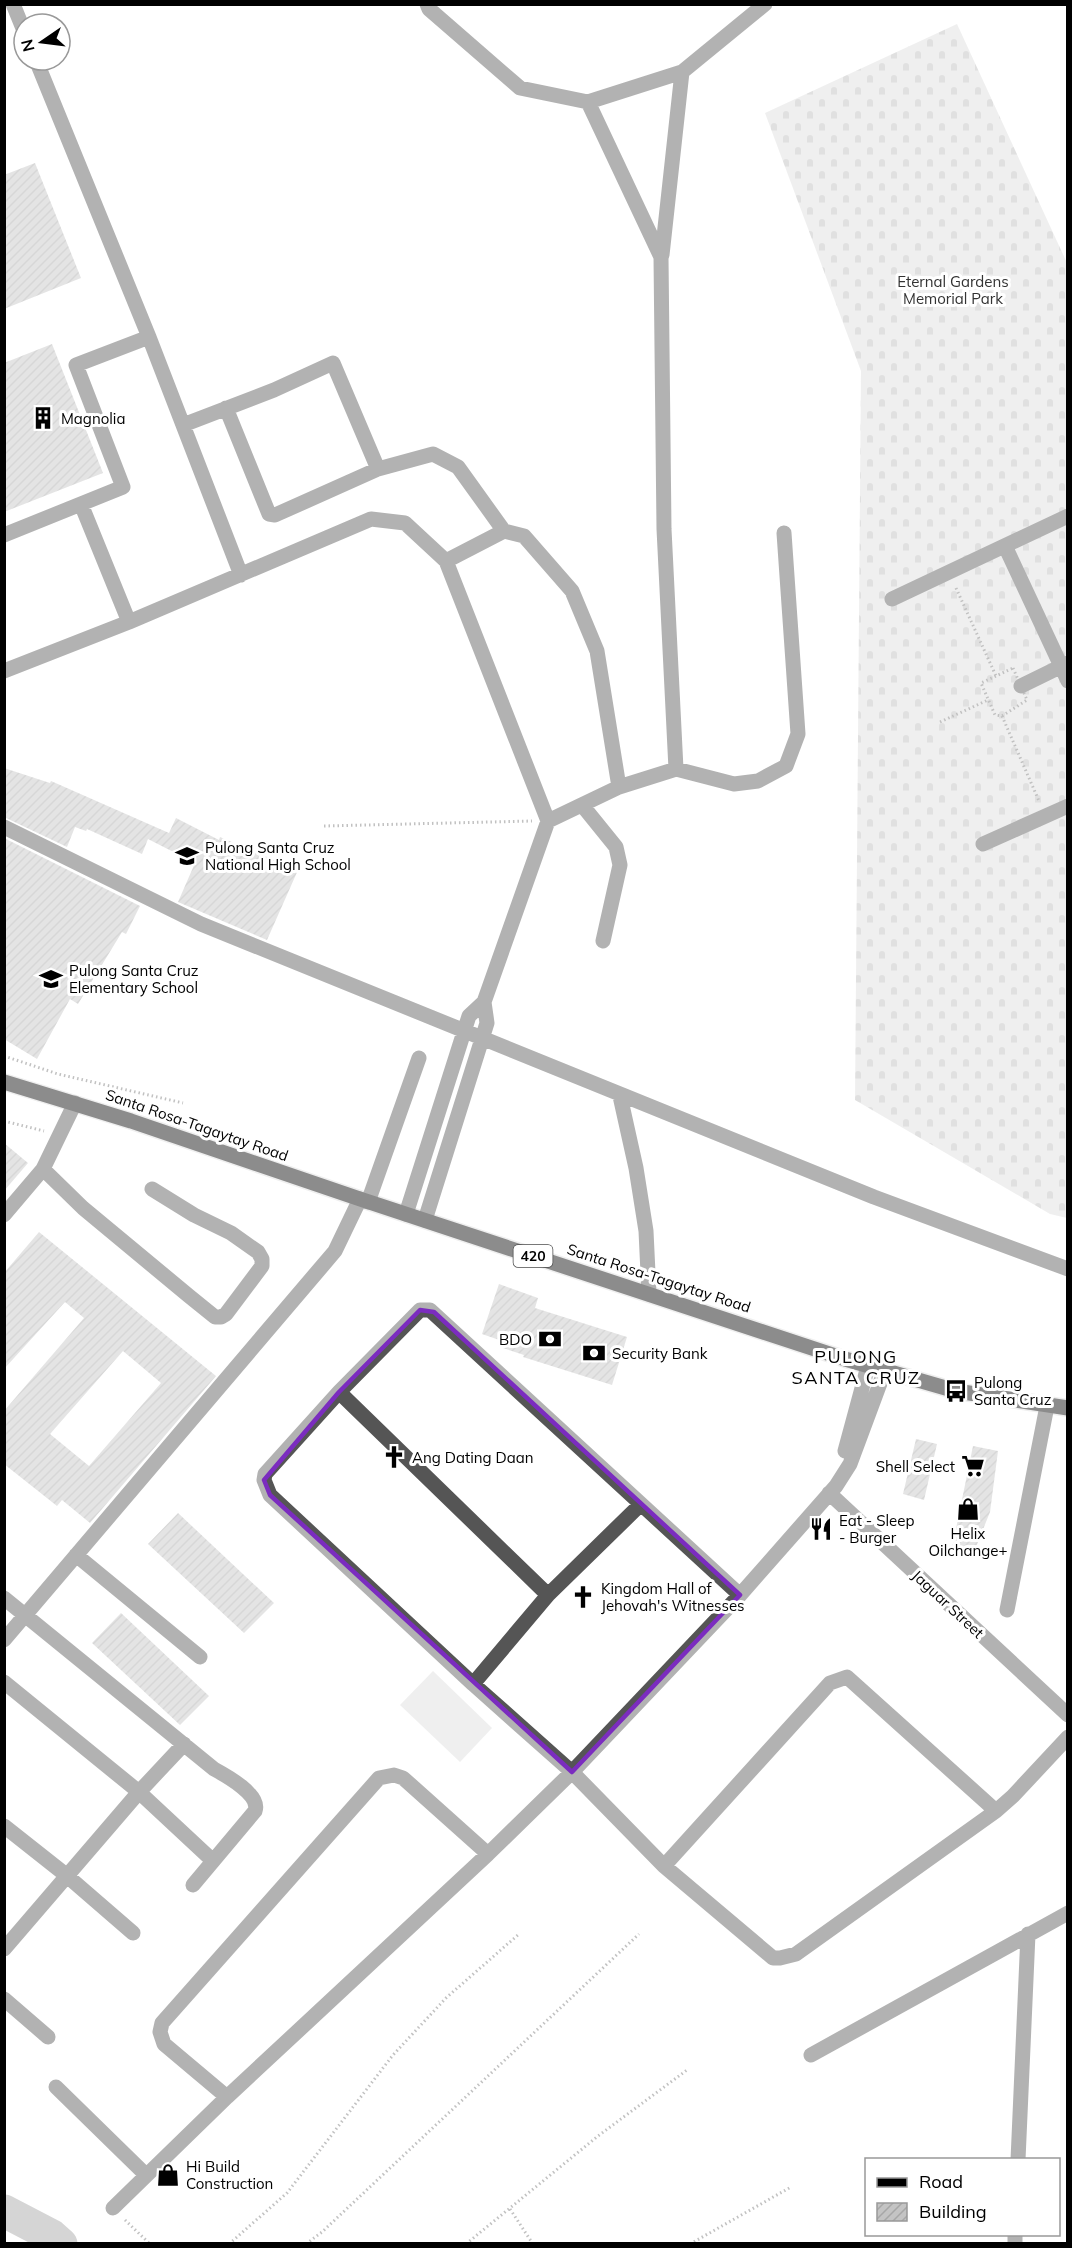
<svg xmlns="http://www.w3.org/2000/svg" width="1072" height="2248" font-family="Mulish,sans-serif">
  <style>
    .cemetery { fill: url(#cemetery-stones) }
    .pitch { fill: #dcdcdc }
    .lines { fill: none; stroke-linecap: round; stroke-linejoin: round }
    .river { stroke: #a3a3a3; stroke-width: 33 }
    .building { fill: url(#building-hatch); fill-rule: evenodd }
    .major-casing { stroke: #dbdbdb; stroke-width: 18 }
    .path { stroke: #777; stroke-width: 3; stroke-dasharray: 1.5 3; stroke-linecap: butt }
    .minor { stroke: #555; stroke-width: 15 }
    .major { stroke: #000; stroke-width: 15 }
    .marked { fill: none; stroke: #7b2cbf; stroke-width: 4.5; stroke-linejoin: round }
    .labels { text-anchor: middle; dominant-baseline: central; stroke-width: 6; stroke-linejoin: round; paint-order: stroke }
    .shield { fill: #fff; stroke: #4c4c4c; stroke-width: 1.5 }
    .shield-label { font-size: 14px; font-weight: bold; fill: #000 }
    .park-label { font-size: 15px; fill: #333; stroke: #fff }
    .poi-label { font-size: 15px; fill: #000; stroke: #fff; text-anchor: start }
    .street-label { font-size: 15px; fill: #000; stroke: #fff }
    .quarter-label { font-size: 18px; letter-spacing: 1.5px; fill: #000; stroke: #fff }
  </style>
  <defs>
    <pattern id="cemetery-stones" width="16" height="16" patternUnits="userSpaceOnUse" patternTransform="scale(1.5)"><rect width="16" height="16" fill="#dcdcdc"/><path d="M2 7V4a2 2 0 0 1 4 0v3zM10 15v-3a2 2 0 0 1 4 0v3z" fill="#bbb"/></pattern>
    <pattern id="building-hatch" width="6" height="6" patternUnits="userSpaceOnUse" patternTransform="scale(1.5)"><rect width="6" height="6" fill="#c4c4c4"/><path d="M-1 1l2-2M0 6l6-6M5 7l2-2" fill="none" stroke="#a7a7a7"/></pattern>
  </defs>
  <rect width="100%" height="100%" fill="#fff"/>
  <path class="cemetery" d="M957 24 1067 263V1218L1050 1214 855 1100 861 371 765 113Z"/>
  <path class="pitch" d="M433 1671 492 1728 460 1762 400 1705Z"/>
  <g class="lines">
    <path class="river" d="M4 2211 52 2236 61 2244"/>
  </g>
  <path class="building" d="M35 163 81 278 4 309V175Z
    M52 344 103 473 4 512V363Z
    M4 768 50 783 51 781 169 833 176 818 219 840 220 837 298 870 267 940 178 902 195 863 148 839 142 854 87 829 86 831 75 827 67 847 4 817Z
    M4 838 140 906 126 934 122 932 78 1004 70 999 37 1059 4 1039Z
    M4 1143 28 1163 4 1191Z
    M39 1232 216 1376 90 1523 62 1500 57 1506 4 1464V1411L84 1318 65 1302 4 1369V1273ZM123 1351 161 1383 89 1466 50 1434Z
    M499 1284 538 1298 535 1308 627 1337 612 1385 523 1357 524 1355 503 1348 505 1342 482 1334Z
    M916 1439 937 1444 924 1500 903 1494Z
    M973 1446 998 1451 990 1512 972 1557 951 1553Z
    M178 1513 274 1603 244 1633 148 1544Z
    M121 1613 209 1696 180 1725 92 1643Z"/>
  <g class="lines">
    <g class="major-casing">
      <path id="major" d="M4 1082 131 1121 360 1199 845 1359 956 1391 1068 1408"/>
    </g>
    <path class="path" d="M956 588 996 676
      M1013 668 1027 700 1002 716 995 715 981 683Z
      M1002 716 1039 801
      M940 722 988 700
      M324 826 532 821
      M4 1056 58 1074 183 1103
      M4 1121 44 1131
      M510 2209 533 2244
      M125 2220 150 2244
      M229 2244 287 2193 393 2055 446 1998 519 1934
      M306 2244 322 2232 639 1934
      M466 2244 598 2136 687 2070
      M690 2244 791 2187"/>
    <path class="minor" d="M13 4 24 31
      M427 4 429 9 520 88 588 102 661 257 664 529 676 769 619 787
      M36 60 149 337 241 575
      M588 102 682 72
      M662 255 682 72 765 4
      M226 408 269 514 275 515 378 469
      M183 425 274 390 333 363 378 469 433 454 458 467 504 531
      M81 504 129 622
      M4 535 123 487 76 365 149 337
      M1005 546 1068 681
      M446 561 504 531 524 536 572 591 597 651 619 787 548 821
      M892 599 1068 516
      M4 671 129 622 371 519 405 523 446 561 548 821 484 1002 469 1016 406 1214
      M1021 686 1068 663
      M676 769 734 784 758 781 786 766 798 734 784 533
      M582 805 616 847 620 865 603 941
      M4 827 201 924 874 1197 1068 1269
      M983 844 1068 806
      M620 1096 636 1168 646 1231 649 1294
      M43 1169 83 1208 189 1296 215 1317H221L226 1314 262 1266V1259L258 1252 231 1233 194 1215 152 1189
      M368 1202 419 1058
      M4 1215 43 1169 75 1103
      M425 1220 487 1023 484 1002
      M339 1392 548 1595
      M845 1451 868 1366
      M829 1493 1068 1715
      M76 1555 200 1657
      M740 1595 430 1310H420L339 1392 265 1474 264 1480 270 1495 473 1684 572 1772 664 1866 773 1958H780L796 1954 996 1811 1013 1796 1068 1737
      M4 1598 214 1769C227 1776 261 1795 255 1811L193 1885
      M1007 1610 1047 1406
      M4 1640 335 1251 360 1199
      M4 1682 139 1792 212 1860
      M473 1684 548 1595 641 1504
      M4 1826 66 1875 133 1933
      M664 1866 830 1683 847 1677 996 1811
      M4 1949 139 1792 184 1744
      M4 1999 48 2037
      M811 2055 1068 1913
      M56 2087 146 2175
      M227 2097 164 2044 160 2032 162 2023 379 1778 394 1775 403 1778 488 1854
      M1018 2160 1028 1934
      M113 2208 227 2097 488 1854 572 1772 740 1595 836 1486 850 1464 885 1370
      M1015 2244V2234"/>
    <use href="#major" class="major"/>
  </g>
  <path d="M0 0H1072V2248H0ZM420 1310 434 1312 740 1595 572 1772 270 1495 264 1480 339 1392Z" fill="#fff" fill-opacity=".55" fill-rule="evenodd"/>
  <path class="marked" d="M420 1310 434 1312 740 1595 572 1772 270 1495 264 1480 339 1392Z"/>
  <defs>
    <g id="building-bare" transform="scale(1.8)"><path d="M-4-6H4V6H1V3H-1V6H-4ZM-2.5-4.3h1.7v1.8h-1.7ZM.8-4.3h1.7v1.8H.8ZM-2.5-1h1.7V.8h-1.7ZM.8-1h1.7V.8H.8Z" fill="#000" stroke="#fff" stroke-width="2.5" paint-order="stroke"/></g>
    <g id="school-bare" transform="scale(1.8)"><path d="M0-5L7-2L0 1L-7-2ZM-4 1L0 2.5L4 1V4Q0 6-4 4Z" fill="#000" stroke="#fff" stroke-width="2.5" paint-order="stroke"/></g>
    <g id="bank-bare" transform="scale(1.8)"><path d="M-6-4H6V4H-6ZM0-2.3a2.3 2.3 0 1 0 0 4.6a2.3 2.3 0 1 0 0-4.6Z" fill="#000" stroke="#fff" stroke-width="2.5" paint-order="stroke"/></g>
    <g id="bus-bare" transform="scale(1.8)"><path d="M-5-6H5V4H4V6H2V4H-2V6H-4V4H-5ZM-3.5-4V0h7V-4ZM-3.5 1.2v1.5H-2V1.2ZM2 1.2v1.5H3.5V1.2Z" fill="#000" stroke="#fff" stroke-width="2.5" paint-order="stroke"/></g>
    <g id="church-bare" transform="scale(1.8)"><path d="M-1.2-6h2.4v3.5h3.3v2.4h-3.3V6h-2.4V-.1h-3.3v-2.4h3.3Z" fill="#000" stroke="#fff" stroke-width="2.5" paint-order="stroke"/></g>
    <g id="supermarket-bare" transform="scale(1.8)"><path d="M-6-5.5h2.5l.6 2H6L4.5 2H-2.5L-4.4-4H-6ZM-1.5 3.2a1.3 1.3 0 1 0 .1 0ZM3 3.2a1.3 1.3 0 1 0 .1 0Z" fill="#000" stroke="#fff" stroke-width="2.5" paint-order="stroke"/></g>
    <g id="shop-bare" transform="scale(1.8)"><path d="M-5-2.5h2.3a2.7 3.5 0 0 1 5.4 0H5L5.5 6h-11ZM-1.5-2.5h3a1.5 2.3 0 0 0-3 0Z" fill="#000" stroke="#fff" stroke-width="2.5" paint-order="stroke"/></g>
    <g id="restaurant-bare" transform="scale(1.8)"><path d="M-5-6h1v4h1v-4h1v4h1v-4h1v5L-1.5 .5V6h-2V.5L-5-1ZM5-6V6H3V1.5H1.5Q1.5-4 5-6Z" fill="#000" stroke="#fff" stroke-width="2.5" paint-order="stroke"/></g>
  </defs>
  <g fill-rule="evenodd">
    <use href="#building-bare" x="43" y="418"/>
    <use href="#school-bare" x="187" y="856"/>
    <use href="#school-bare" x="51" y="979"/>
    <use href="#bank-bare" x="550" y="1339"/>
    <use href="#bank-bare" x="594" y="1353"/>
    <use href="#bus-bare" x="956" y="1391"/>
    <use href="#church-bare" x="394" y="1457"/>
    <use href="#supermarket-bare" x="973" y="1466"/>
    <use href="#shop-bare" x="968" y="1509"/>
    <use href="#restaurant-bare" x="821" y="1529"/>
    <use href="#church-bare" x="583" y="1597"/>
    <use href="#shop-bare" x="168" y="2175"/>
  </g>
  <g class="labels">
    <rect class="shield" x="513.5" y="1245" width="39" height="22" rx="4.5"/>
    <g class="shield-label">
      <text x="533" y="1256">420</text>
    </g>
    <g class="park-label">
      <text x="953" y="281">Eternal Gardens<tspan x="953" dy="17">Memorial Park</tspan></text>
    </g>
    <g class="poi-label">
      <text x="61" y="418">Magnolia</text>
      <text x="205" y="847">Pulong Santa Cruz<tspan x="205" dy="17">National High School</tspan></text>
      <text x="69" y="970">Pulong Santa Cruz<tspan x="69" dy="17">Elementary School</tspan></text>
      <text x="532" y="1339" text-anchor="end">BDO</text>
      <text x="612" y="1353">Security Bank</text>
      <text x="974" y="1382">Pulong<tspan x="974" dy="17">Santa Cruz</tspan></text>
      <text x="412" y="1457">Ang Dating Daan</text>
      <text x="955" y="1466" text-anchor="end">Shell Select</text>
      <text x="839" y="1520">Eat - Sleep<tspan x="839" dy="17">- Burger</tspan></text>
      <text x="968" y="1533" text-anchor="middle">Helix<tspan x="968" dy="17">Oilchange+</tspan></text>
      <text x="601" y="1588">Kingdom Hall of<tspan x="601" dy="17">Jehovah's Witnesses</tspan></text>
      <text x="186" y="2166">Hi Build<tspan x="186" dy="17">Construction</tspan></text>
    </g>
    <g class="street-label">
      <text transform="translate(197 1125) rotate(19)">Santa Rosa-Tagaytay Road</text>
      <text transform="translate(659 1278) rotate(18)">Santa Rosa-Tagaytay Road</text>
      <text transform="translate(948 1604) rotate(43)">Jaguar Street</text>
    </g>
    <g class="quarter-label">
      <text x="856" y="1356">PULONG<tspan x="856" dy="21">SANTA CRUZ</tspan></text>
    </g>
  </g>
  <rect width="1072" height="2248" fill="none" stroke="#000000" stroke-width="12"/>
  <rect x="865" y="2158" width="195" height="78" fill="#ffffff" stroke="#999999" stroke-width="1.5"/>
  <rect x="877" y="2178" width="30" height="9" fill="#000000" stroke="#999999" stroke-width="1.5"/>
  <text x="919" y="2188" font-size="18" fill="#000000">Road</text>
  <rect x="877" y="2203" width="30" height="18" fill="url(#building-hatch)" stroke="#999999" stroke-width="1.5"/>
  <text x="919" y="2218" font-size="18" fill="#000000">Building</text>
  <g transform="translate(42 42) rotate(256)"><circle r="28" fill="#ffffff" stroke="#999999" stroke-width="1.5"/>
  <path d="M0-4.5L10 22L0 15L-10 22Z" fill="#000000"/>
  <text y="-9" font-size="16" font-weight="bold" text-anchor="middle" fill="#000000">N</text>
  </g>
</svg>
